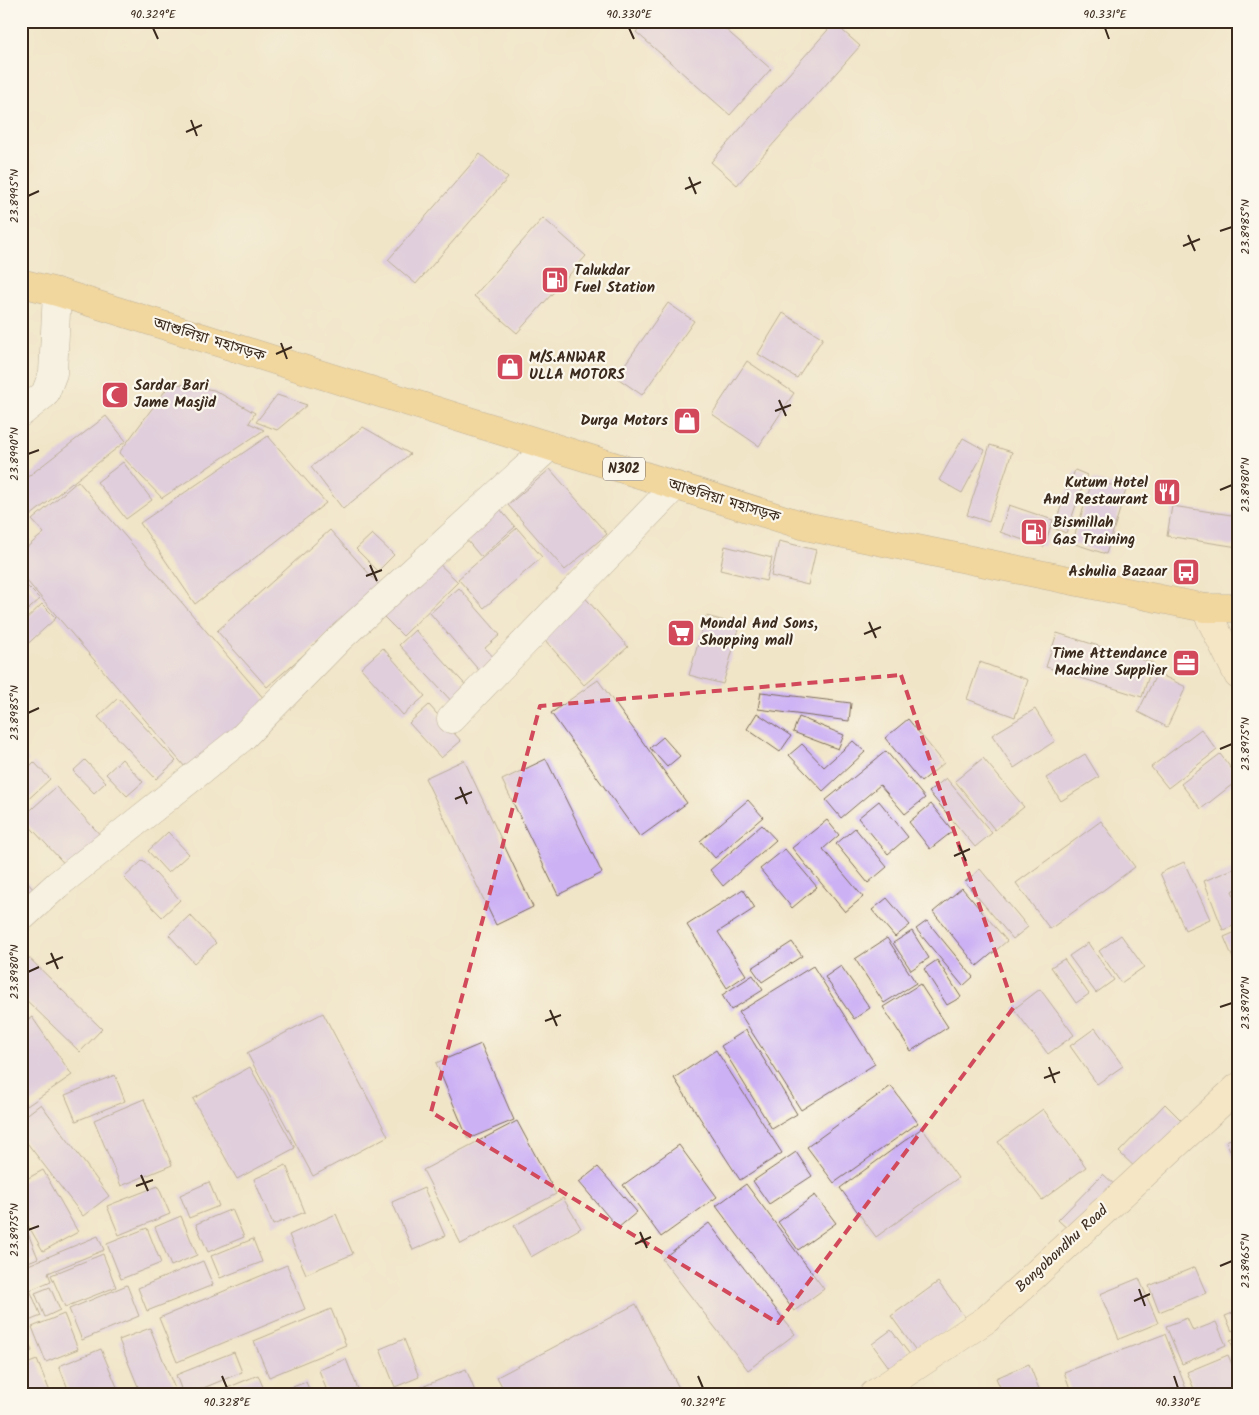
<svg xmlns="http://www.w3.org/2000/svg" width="1259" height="1415" font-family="Kalam,'Noto Sans Bengali',sans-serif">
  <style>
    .building { fill: #ccb1f4 }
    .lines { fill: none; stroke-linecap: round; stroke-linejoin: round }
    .street-casing { stroke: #7b6b5a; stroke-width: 29 }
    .secondary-casing { stroke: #7b6b5a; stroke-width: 29 }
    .highway-casing { stroke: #7b6b5a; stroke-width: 29 }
    .street { stroke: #fff; stroke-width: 28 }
    .secondary { stroke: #fae7c3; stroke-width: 28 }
    .highway { stroke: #f2c36a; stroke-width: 28 }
    .marked { fill: none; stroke: #d1495b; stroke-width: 4; stroke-dasharray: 10 6; stroke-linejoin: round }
    .ticks { fill: none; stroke: #3b2a1e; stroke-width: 2 }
    .labels { text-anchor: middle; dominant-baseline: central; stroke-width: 4.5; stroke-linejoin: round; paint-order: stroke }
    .shield { fill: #fbf7ec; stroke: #75685c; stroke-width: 1 }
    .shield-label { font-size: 14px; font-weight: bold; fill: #3b2a1e }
    .poi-label { font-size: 15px; font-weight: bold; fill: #3b2a1e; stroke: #fbf7ec; text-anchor: start }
    .street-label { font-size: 15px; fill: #3b2a1e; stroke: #fbf7ec }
    .neatline { fill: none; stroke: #3b2a1e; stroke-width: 2 }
    .ticks-label { font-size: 12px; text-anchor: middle; fill: #3b2a1e }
  </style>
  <rect width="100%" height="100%" fill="#fbf7ec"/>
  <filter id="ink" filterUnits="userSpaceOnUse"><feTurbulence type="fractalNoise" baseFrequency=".02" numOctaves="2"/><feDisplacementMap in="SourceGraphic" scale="10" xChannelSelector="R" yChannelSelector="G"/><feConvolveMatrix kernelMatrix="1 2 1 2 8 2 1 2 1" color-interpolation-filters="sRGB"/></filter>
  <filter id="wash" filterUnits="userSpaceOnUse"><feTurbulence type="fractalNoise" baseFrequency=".0096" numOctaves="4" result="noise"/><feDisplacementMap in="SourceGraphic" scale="20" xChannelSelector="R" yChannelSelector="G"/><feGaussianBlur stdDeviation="1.12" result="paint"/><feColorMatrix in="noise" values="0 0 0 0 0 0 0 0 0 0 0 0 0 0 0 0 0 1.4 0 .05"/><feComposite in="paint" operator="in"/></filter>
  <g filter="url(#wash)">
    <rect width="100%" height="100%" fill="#f1e5c8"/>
    <g id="blocks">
      <path class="building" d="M645 21H716L771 69 730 115 636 32Z
        M834 23 860 46 737 185 711 162Z
        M480 154 508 178 416 284 388 260Z
        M543 218 586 256 517 333 474 296Z
        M668 303 694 321 642 395 616 377Z
        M783 313 823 338 797 378 758 354Z
        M747 361 794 393 759 446 712 414Z
        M171 383 214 390 255 413 249 423 264 430 162 498 119 453Z
        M277 395 307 405 277 430 256 422Z
        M106 416 126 441 21 523V482Z
        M363 427 410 454 343 509 311 467Z
        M268 436 326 503 195 604 140 523Z
        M963 438 985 450 962 493 939 480Z
        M990 445 1012 452 989 522 967 515Z
        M123 462 152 500 126 519 97 482Z
        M550 469 607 534 565 570 508 505Z
        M1075 470 1087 475 1066 533 1053 528Z
        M1093 479 1126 490 1106 554 1072 543Z
        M78 481 271 707 191 774 21 574V552L44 533 32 520Z
        M494 502 515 527 481 557 466 539Z
        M1009 505 1053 520 1044 547 1000 532Z
        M1172 506 1238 516V547L1167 536Z
        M517 528 542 557 484 608 458 579Z
        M330 530 381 587 267 687 217 631Z
        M21 534 28 541 21 547Z
        M372 534 394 555 378 571 356 549Z
        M779 541 816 550 808 585 771 576Z
        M725 546 772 558 766 581 720 570Z
        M431 556 458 582 403 636 377 610Z
        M26 585 40 599 21 616V590Z
        M459 588 500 635 485 648 497 661 482 674 430 613Z
        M582 594 628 647 584 685 538 632Z
        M42 604 56 618 21 650V624Z
        M706 616 740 625 723 684 689 675Z
        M415 630 472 692 456 706 399 645Z
        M1057 633 1153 663 1142 697 1046 667Z
        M383 648 425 696 403 715 361 668Z
        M980 662 1028 680 1015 717 967 699Z
        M1157 673 1186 687 1167 727 1138 712Z
        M598 680 687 803 640 837 551 713Z
        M761 692 851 703 849 721 758 709Z
        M118 698 176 761 156 779 98 717Z
        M429 705 461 741 441 758 409 723Z
        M1035 709 1055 741 1014 768 992 735Z
        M757 713 791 736 780 752 747 729Z
        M799 717 844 735 838 749 793 732Z
        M908 719 944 763 921 782 885 738Z
        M1201 729 1217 750 1168 788 1151 767Z
        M663 737 680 756 667 767 650 748Z
        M853 741 865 752 823 791 789 755 802 744 824 767Z
        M886 751 925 798 905 814 880 785 841 818 826 800Z
        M21 752 29 760 21 768Z
        M1085 754 1099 777 1061 801 1046 778Z
        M1220 754 1238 777V780L1201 809 1181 784Z
        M983 758 1024 807 995 830 955 781Z
        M122 759 143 782 127 796 106 774Z
        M546 759 602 873 558 895 502 780Z
        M85 760 106 782 94 793 73 771Z
        M464 760 533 907 496 925 425 778Z
        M34 762 50 779 21 806V775Z
        M946 778 992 833 975 847 929 792Z
        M56 787 105 840 71 871 22 818Z
        M748 800 763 817 715 858 700 841Z
        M879 801 908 837 888 854 858 818Z
        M931 804 953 831 930 849 909 822Z
        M827 820 839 835 823 849 863 897 845 912 792 848Z
        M1101 821 1135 867 1050 929 1016 883Z
        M762 825 776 840 723 886 710 870Z
        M855 828 887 867 868 883 836 844Z
        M168 832 189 854 168 873 148 851Z
        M785 849 817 887 792 908 760 869Z
        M143 860 180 900 162 917 124 878Z
        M1184 862 1210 919 1185 930 1160 873Z
        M1238 867V888L1232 891 1238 904V924L1223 930 1204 881Z
        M980 869 1028 927 1013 939 965 882Z
        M21 876 36 892 21 905Z
        M962 888 1007 941 977 966 933 912Z
        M743 889 755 908 718 932 746 975 727 988 687 925Z
        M887 898 910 925 895 937 872 910Z
        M190 915 216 943 194 963 169 935Z
        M927 921 973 977 963 986 916 929Z
        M912 931 929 958 911 970 893 943Z
        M1238 931V970L1224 937Z
        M1121 935 1144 967 1121 983 1099 951Z
        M887 938 916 983 884 1003 855 959Z
        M792 942 802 956 762 982 752 968Z
        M1088 943 1114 980 1096 993 1069 956Z
        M21 950 102 1029 80 1052 21 995Z
        M1064 959 1089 994 1076 1003 1051 967Z
        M937 960 961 997 947 1005 924 969Z
        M813 966 875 1064 801 1110 739 1012Z
        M841 966 870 1008 854 1019 825 977Z
        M753 975 763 990 731 1010 722 995Z
        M920 984 948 1027 911 1051 883 1007Z
        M1040 989 1074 1035 1048 1054 1014 1009Z
        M323 1013 388 1136 313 1176 247 1053Z
        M32 1017 72 1075 27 1106 21 1098V1024Z
        M1095 1028 1123 1066 1097 1084 1070 1046Z
        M746 1030 797 1114 772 1129 721 1046Z
        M481 1044 514 1120 468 1139 436 1063Z
        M716 1050 782 1153 740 1180 674 1078Z
        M250 1067 295 1148 237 1179 193 1099Z
        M115 1075 125 1101 76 1121 65 1095Z
        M891 1086 918 1123 834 1183 807 1147Z
        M144 1099 172 1165 121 1186 94 1120Z
        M41 1104 109 1196 83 1216 21 1135V1119Z
        M1165 1104 1185 1124 1140 1172 1119 1152Z
        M1043 1109 1086 1167 1042 1200 998 1142Z
        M517 1121 556 1194 461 1244 423 1170Z
        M922 1128 958 1178 876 1237 840 1188Z
        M1238 1136V1169L1226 1141Z
        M679 1145 717 1197 661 1237 623 1185Z
        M796 1152 812 1176 769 1204 753 1181Z
        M286 1165 305 1212 273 1225 254 1179Z
        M598 1167 637 1212 618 1228 579 1182Z
        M43 1170 78 1232 43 1251 21 1213V1182Z
        M1103 1174 1117 1187 1071 1232 1058 1220Z
        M209 1182 219 1206 189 1218 180 1195Z
        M746 1184 824 1289 794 1311 716 1206Z
        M158 1186 170 1214 119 1235 107 1206Z
        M424 1188 445 1236 413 1250 392 1202Z
        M815 1195 836 1223 798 1250 778 1222Z
        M563 1198 581 1228 531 1257 514 1226Z
        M232 1209 244 1237 208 1252 196 1224Z
        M336 1214 353 1254 306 1274 289 1235Z
        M181 1216 197 1255 171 1266 155 1227Z
        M709 1223 795 1334 748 1370 662 1259Z
        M147 1228 161 1263 121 1279 107 1244Z
        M27 1231 38 1258 21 1265V1233Z
        M98 1236 104 1250 48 1273 51 1281 30 1290 41 1316 21 1324V1268Z
        M253 1239 262 1262 220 1278 211 1256Z
        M103 1254 116 1287 65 1307 51 1275Z
        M203 1261 213 1285 147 1311 138 1288Z
        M287 1265 305 1309 177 1362 159 1318Z
        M1195 1267 1206 1293 1159 1312 1149 1286Z
        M1139 1278 1158 1323 1119 1339 1100 1294Z
        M938 1282 965 1317 917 1352 891 1316Z
        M127 1285 139 1316 82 1340 69 1309Z
        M50 1287 60 1310 45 1317 35 1293Z
        M636 1304 682 1394H506L497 1377Z
        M331 1309 346 1345 269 1377 254 1341Z
        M1238 1311V1328L1232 1331 1225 1316Z
        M64 1314 78 1349 46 1362 32 1327Z
        M1187 1318 1193 1331 1216 1322 1226 1345 1182 1364 1166 1326Z
        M150 1328 177 1394H141L119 1340Z
        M891 1330 911 1356 891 1370 872 1344Z
        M24 1332 32 1351 21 1356V1333Z
        M1165 1334 1188 1394H1072L1064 1372Z
        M1238 1337V1358L1230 1340Z
        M404 1339 419 1377 395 1387 380 1349Z
        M101 1349 120 1394H70L59 1366Z
        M234 1352 242 1372 189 1394H183L176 1375Z
        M1228 1355 1238 1378V1392L1233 1394H1196L1187 1372Z
        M346 1359 360 1394H328L319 1370Z
        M37 1360 51 1394H23L21 1389V1366Z
        M1029 1364 1041 1394H1003L996 1378Z
        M466 1369 476 1394H405Z
        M258 1375 266 1394H213Z
        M306 1382 311 1394H283L282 1391Z"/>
    </g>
  </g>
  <g filter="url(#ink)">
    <use href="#blocks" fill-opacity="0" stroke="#7b6b5a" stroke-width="1"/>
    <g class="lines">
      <g class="street-casing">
        <path id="street" d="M21 413 45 394 53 373 57 292
          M451 719 675 486
          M21 918 57 885 242 738 340 638 550 446"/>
      </g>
      <g class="secondary-casing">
        <path id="secondary" d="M1205 608 1238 675
          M874 1394 987 1319 1238 1087"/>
      </g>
      <g class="highway-casing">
        <path id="highway" d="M21 283 57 292 805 526 1205 608H1238"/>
      </g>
      <use href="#street" class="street"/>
      <use href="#secondary" class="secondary"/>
      <use href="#highway" class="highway"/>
    </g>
  </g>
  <path d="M0 0H1259V1415H0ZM901 675 1014 1007 778 1323 431 1112 540 706Z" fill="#f1e5c8" fill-opacity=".55" fill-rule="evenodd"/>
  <path class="marked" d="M901 675 1014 1007 778 1323 431 1112 540 706Z"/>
  <path class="ticks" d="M153 28 158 39M629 28 634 39M1105 28 1109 39M191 120 197 136M186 132 202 125M689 177 696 194M685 189 701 182M28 196 39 191M1220 231 1232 227M1188 235 1195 251M1183 246 1200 239M281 343 287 359M276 354 292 347M779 400 786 416M775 411 791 405M28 454 39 450M1220 490 1232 485M370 565 377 581M366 576 382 570M869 622 876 638M864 634 881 627M28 713 39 708M1220 749 1232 744M460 787 467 804M455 799 472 792M959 845 966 861M954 856 970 849M51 953 58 969M46 964 63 957M28 972 39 967M1220 1007 1232 1003M550 1010 557 1026M545 1021 561 1015M1049 1067 1055 1083M1044 1078 1060 1072M141 1175 148 1191M136 1186 153 1180M28 1230 39 1226M640 1232 647 1248M635 1244 651 1237M1220 1266 1232 1261M1139 1289 1145 1306M1134 1301 1150 1294M222 1376 227 1388M698 1376 703 1388M1174 1376 1178 1388"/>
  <defs>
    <g id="fuel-square" transform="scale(1.4375)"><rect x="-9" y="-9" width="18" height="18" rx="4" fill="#d1495b" stroke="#fbf7ec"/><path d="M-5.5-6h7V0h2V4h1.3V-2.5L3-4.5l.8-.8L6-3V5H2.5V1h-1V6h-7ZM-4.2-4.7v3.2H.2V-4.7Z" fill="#fff"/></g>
    <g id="shop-square" transform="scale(1.4375)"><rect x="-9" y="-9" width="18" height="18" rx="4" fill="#d1495b" stroke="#fbf7ec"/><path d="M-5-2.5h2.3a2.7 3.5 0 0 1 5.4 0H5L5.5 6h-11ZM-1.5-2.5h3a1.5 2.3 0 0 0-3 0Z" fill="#fff"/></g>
    <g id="mosque-square" transform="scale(1.4375)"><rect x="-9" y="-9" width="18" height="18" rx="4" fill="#d1495b" stroke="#fbf7ec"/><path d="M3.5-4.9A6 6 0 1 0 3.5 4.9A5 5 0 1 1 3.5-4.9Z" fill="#fff"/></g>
    <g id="restaurant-square" transform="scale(1.4375)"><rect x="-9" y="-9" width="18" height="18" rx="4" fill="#d1495b" stroke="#fbf7ec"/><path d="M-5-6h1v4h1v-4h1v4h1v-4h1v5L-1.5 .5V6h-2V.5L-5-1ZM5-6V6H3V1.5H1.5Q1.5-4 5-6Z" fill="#fff"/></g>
    <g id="bus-square" transform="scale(1.4375)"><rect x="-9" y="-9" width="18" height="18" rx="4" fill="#d1495b" stroke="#fbf7ec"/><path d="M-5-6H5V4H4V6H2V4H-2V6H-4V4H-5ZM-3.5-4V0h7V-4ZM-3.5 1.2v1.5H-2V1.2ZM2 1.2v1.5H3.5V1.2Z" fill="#fff"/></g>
    <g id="supermarket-square" transform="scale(1.4375)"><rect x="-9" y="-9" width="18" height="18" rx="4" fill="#d1495b" stroke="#fbf7ec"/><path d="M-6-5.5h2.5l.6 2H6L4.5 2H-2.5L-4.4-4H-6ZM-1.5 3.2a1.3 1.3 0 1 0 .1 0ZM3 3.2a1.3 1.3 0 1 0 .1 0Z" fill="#fff"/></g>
    <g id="office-square" transform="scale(1.4375)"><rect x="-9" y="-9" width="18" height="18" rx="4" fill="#d1495b" stroke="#fbf7ec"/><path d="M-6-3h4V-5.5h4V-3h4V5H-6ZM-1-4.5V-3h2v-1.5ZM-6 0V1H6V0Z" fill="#fff"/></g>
  </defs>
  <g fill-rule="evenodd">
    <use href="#fuel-square" x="555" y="280"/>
    <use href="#shop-square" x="510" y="367"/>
    <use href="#mosque-square" x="115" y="395"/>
    <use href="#shop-square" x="687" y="421"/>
    <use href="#restaurant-square" x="1167" y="492"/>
    <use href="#fuel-square" x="1034" y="532"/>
    <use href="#bus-square" x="1186" y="572"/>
    <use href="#supermarket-square" x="681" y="633"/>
    <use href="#office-square" x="1186" y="663"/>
  </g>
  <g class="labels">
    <rect class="shield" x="603" y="457.5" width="42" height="23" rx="4"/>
    <g class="shield-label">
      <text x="624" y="469">N302</text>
    </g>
    <g class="poi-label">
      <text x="574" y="271">Talukdar<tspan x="574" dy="17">Fuel Station</tspan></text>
      <text x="529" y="358">M/S.ANWAR<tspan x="529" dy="17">ULLA MOTORS</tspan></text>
      <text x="134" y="386">Sardar Bari<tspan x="134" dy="17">Jame Masjid</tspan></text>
      <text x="668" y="421" text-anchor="end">Durga Motors</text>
      <text x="1148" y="483" text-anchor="end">Kutum Hotel<tspan x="1148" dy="17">And Restaurant</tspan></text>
      <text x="1053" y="523">Bismillah<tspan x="1053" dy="17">Gas Training</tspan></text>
      <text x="1167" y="572" text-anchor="end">Ashulia Bazaar</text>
      <text x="700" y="624">Mondal And Sons,<tspan x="700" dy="17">Shopping mall</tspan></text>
      <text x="1167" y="654" text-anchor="end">Time Attendance<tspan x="1167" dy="17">Machine Supplier</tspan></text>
    </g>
    <g class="street-label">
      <text transform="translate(209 340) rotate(17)">আশুলিয়া মহাসড়ক</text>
      <text transform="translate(724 501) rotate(17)">আশুলিয়া মহাসড়ক</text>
      <text transform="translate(1062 1249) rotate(-43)">Bongobondhu Road</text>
    </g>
  </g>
  <rect width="1259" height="1415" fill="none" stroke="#fbf7ec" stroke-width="55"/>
  <rect x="28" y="28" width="1204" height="1360" class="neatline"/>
  <g class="ticks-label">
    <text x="153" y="18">90.329°E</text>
    <text x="629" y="18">90.330°E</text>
    <text x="1105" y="18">90.331°E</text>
    <text transform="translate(14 196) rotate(-90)" y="4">23.8995°N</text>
    <text transform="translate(1245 227) rotate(-90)" y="4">23.8985°N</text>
    <text transform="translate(14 454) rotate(-90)" y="4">23.8990°N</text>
    <text transform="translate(1245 485) rotate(-90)" y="4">23.8980°N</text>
    <text transform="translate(14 713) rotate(-90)" y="4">23.8985°N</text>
    <text transform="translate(1245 744) rotate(-90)" y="4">23.8975°N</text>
    <text transform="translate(14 972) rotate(-90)" y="4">23.8980°N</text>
    <text transform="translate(1245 1003) rotate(-90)" y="4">23.8970°N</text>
    <text transform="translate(14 1230) rotate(-90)" y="4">23.8975°N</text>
    <text transform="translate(1245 1261) rotate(-90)" y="4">23.8965°N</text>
    <text x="227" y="1406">90.328°E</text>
    <text x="703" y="1406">90.329°E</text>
    <text x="1178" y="1406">90.330°E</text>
  </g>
</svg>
